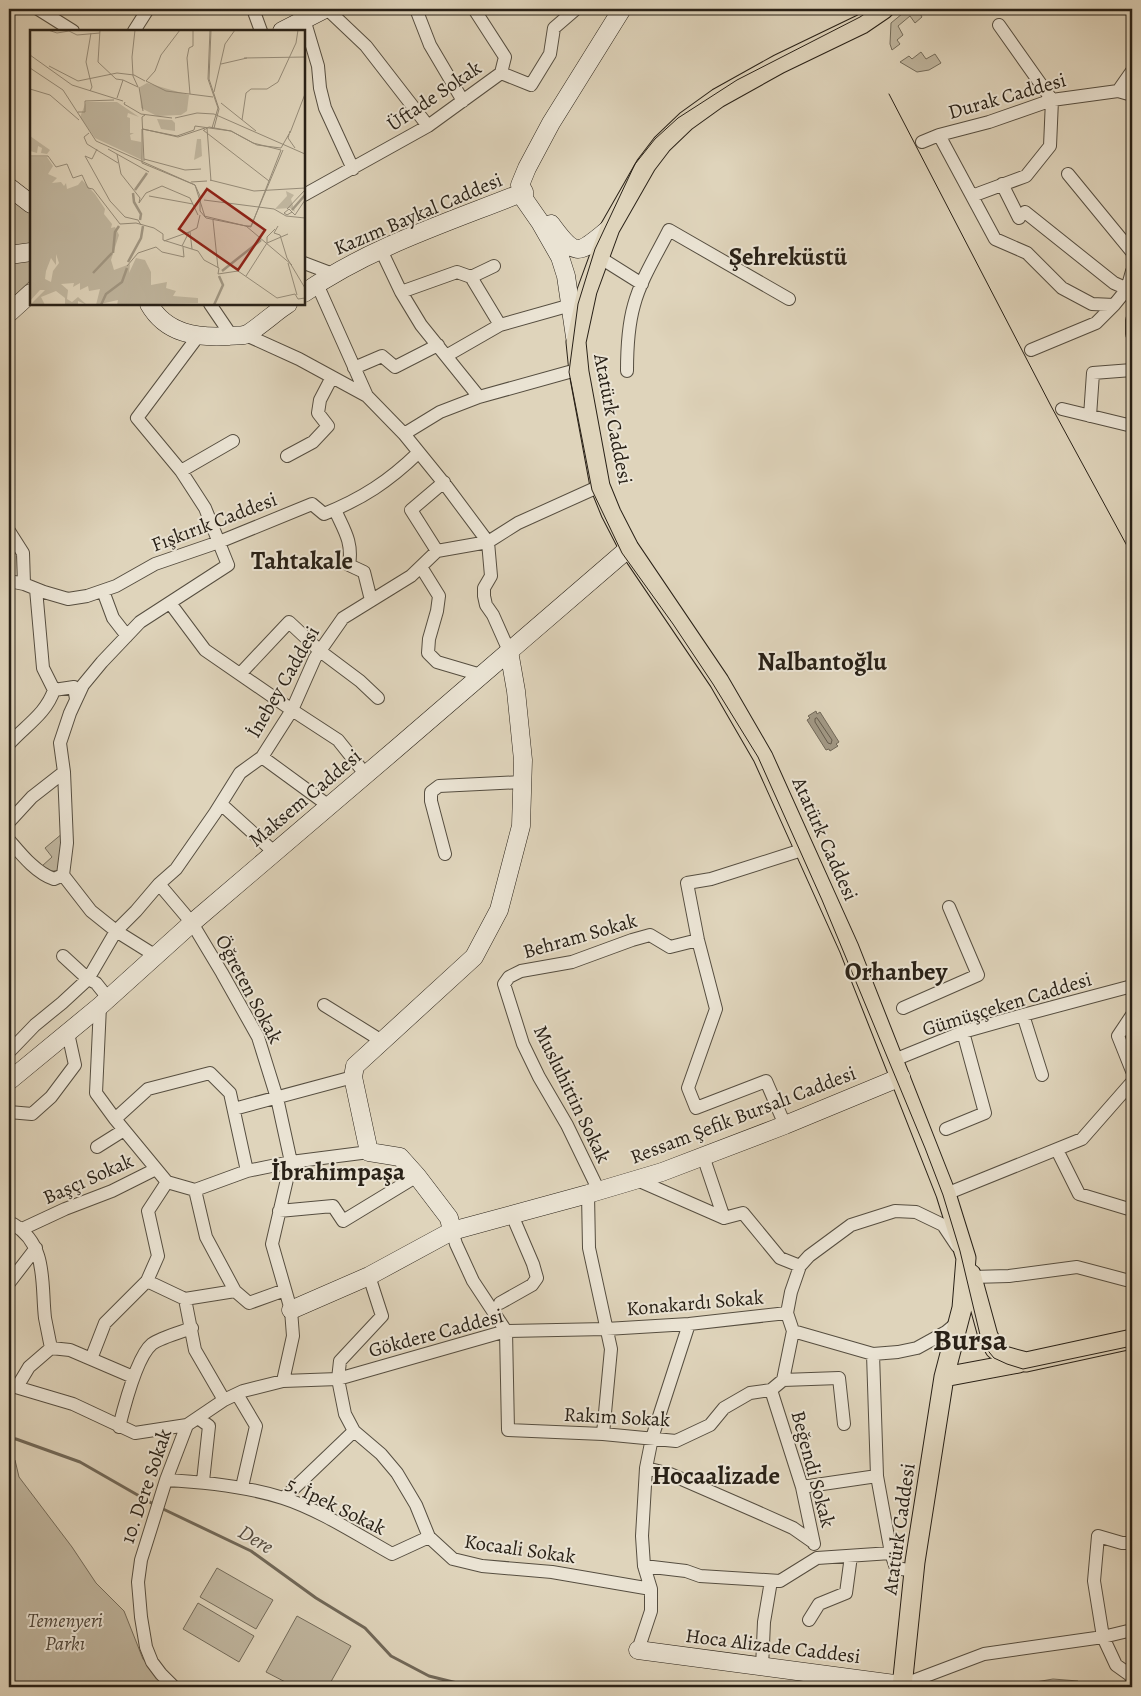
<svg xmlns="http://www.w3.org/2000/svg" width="1141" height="1696" font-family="Alegreya,serif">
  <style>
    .green { fill: #c0b69f; stroke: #746c5b }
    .water { fill: #a19783; stroke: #716858 }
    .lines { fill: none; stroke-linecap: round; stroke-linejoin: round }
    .shore { stroke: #655c4d; stroke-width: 1 }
    .stream { stroke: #716858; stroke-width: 3 }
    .street-casing { stroke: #564e40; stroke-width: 14 }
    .secondary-casing { stroke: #292117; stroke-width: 19 }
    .primary-casing { stroke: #292117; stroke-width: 21 }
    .street { stroke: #eae3d3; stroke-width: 12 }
    .secondary { stroke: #eae3d3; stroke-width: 18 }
    .primary { stroke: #dfd4bb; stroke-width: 19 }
    .tram { stroke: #292117; stroke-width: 1 }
    .labels { text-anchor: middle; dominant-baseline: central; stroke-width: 4; stroke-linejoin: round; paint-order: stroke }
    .street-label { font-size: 20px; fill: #292117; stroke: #eae3d3 }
    .park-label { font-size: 20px; font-style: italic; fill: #4f4639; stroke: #eae3d3 }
    .water-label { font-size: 21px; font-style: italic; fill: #534a3d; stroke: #eae3d3 }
    .district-label { font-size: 25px; font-weight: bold; fill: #292117; stroke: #eae3d3 }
    .town-label { font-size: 30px; font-weight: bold; fill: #292117; stroke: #eae3d3 }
    .inset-river { fill: none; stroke: #a19783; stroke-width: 2.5 }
    .inset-road { fill: none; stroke: #968c79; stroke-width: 1 }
    .view { fill: #8f2418; fill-opacity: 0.15; stroke: #8f2418; stroke-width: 2.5 }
    .inset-edge { fill: none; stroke: #292117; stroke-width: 2.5 }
  </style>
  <rect width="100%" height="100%" fill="#dfd4bb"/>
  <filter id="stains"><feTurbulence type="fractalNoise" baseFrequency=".004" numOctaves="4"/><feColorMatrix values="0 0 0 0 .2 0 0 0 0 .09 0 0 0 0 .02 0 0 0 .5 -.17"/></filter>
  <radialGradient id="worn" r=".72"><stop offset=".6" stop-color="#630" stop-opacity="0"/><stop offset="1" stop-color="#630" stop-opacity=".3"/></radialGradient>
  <path class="green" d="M908 9H920L918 10 922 17 915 23 910 16 898 26 903 35 897 40 900 44 892 50 890 44 891 23Z
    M921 52 926 59 935 54 941 63 929 70 917 72 900 62 909 56 912 59Z
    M9 196 31 212V280L9 301Z
    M69 828 65 867C55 872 51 873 42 866L52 857 45 848Z
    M9 1458 15 1460 19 1477 72 1547 96 1583 124 1611 143 1659 167 1687H9Z
    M217 1568 273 1600 256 1629 200 1597Z
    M198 1603 254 1636 239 1662 183 1629Z
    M297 1616 351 1646 328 1687H295L266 1672Z
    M1053 1679 1078 1681 1075 1687H1007Z"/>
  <path class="water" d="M816 711 817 714 820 712 839 742 836 744 838 746 830 751 829 749 826 750 807 720 810 718 808 716Z"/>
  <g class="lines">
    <path class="shore" d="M817 718 832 740 831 744 828 743 815 722V719Z"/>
    <path class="stream" d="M9 1438 16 1439 80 1462 155 1505
      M161 1508 251 1551 316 1598 365 1628 391 1656 429 1676 473 1687"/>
    <g class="street-casing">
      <path id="street" d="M38 9 73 31
        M253 9 261 31
        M301 9 318 66 320 88 325 108 353 169
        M327 9 366 46 428 126
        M416 9 430 45 463 101
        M474 9 505 57 501 73
        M134 31 148 9
        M501 73 531 85 550 54 554 28 576 9
        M1118 91 1132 71
        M939 135 995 239 1027 253 1062 288 1092 304 1114 305
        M922 142 939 135 989 122 1052 100 1118 91 1132 95
        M1068 174 1132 252
        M1002 184 1019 218
        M304 195 428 126 501 73
        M972 196 1026 176 1050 146 1052 100 999 25
        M1025 212 1114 283 1132 291
        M381 250 401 292 421 325 479 397
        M599 257 642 284
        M304 263 333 274
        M471 277 500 325
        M317 284 367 396
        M401 292 457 272 471 277 494 266
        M210 304 231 335
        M1132 320V334
        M246 335 299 359 367 396 404 434 447 487 488 542
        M1031 350 1096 323 1114 305 1127 289 1132 271
        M446 356 500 325 571 305
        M354 368 382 356 395 367 438 345
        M627 371C627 350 628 326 634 305 641 279 657 254 669 230L789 299
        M1062 409 1132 426
        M1090 416 1093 373 1132 370
        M404 434 440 412 479 397 569 372H579
        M287 456 313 442 328 426 318 413 320 400 332 377
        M181 471 233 441
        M335 510C344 530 353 542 349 565L364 572 371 600
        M9 531 23 553 24 584
        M488 542 491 576 484 588V596L486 605 493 615 509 651
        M437 551 411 510 444 482
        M421 567 439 596 437 611 429 639 428 653 437 662 481 675
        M9 581 24 584 44 592 68 599 87 596 116 586 155 564 219 542 312 504 324 514C362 499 389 481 418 453
        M36 589 43 668 54 690
        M103 591 113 618 127 636
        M170 603 205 650 292 710 338 740 366 775
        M240 674 289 622 320 651 360 681 378 698
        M9 744C25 726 46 714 54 690L74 687 76 699
        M262 757 329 806
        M221 804 274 852
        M9 822 32 797 64 772
        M9 840C21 854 36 873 54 879L63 875 91 911 116 931 156 956
        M445 854 431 801V792L439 786 522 782
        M63 875 67 843 64 772 60 743 70 713 83 685 102 662 140 622 228 565 205 508 181 471 137 418 199 335
        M159 884 192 923 222 973 258 1037 277 1098 291 1162 272 1244 291 1310 293 1336 283 1381
        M63 956 88 979 96 983 108 998
        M324 1005 382 1041
        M100 1006 96 1093 115 1119 167 1182
        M903 1008 978 975 949 907
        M1023 1015 1042 1075
        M1132 1015 1118 1036 1132 1071
        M9 1052 35 1025 62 1003 88 979 116 931 136 911 159 884 176 869 215 813 240 773 262 757 292 710 315 658 343 618 411 576 437 551 488 542 518 523 600 486
        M894 1060 963 1032 1023 1015 1132 986
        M234 1109 353 1077
        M9 1112 32 1114 51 1097 75 1065 68 1033
        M115 1119 148 1089 210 1073 230 1093 247 1171
        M785 1125 766 1081 696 1108 688 1088 716 1009 698 940 687 883 711 879 805 849
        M946 1129 985 1113 963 1032
        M97 1147 124 1130
        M1057 1150 1079 1194 1132 1210
        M703 1156 724 1218
        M635 1179 724 1218 743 1213 780 1258 800 1266
        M167 1182 195 1190 247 1171 291 1162 369 1152
        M195 1190 206 1237 235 1291
        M599 1191 567 1125 539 1077 523 1044 504 984 509 977 521 971 572 962 632 940 650 935 670 947 698 940
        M588 1194 589 1248 611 1349 603 1434
        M946 1194 1082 1139 1132 1082
        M279 1211 333 1206 343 1221 417 1176
        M9 1225 13 1224C48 1245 41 1283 45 1318 47 1328 49 1338 51 1348
        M22 1229 65 1209 112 1191 156 1169
        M452 1231 456 1244 473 1281 506 1331 508 1430 603 1434 676 1441 710 1425 724 1408 750 1393 771 1390 783 1380 793 1331
        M957 1246 943 1225 916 1212 895 1211 851 1225 809 1256 800 1266 791 1292 787 1313 793 1331 873 1354 898 1352 917 1348 946 1332 958 1322
        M369 1276 382 1316 340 1361 338 1379 345 1414 354 1431 381 1454 397 1473 416 1505 429 1537 453 1559 482 1566 552 1572 651 1589
        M972 1277 1009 1276 1077 1267 1126 1280H1132
        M147 1281 185 1299 235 1291 249 1303 285 1290
        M9 1283 36 1248
        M185 1299 195 1350 224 1400
        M500 1303 532 1285 537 1278 533 1264 512 1215
        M873 1354 877 1476 891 1553 896 1568 914 1571
        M91 1359 133 1377
        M783 1380 839 1378 844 1424
        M9 1385 73 1404 135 1433 187 1425 224 1400 243 1391 283 1381 338 1379 506 1331 606 1329 689 1324 787 1313
        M17 1387 29 1367 51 1348 70 1350 91 1359 105 1323 147 1281 158 1256 148 1211 167 1182
        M771 1390 802 1487 814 1544
        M237 1394 256 1426 242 1487
        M198 1418 209 1426 203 1481
        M119 1427C124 1407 137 1356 152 1344 160 1338 181 1332 192 1328
        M646 1468 670 1474 755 1511 793 1528 813 1542
        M166 1480C206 1482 245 1486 283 1498 320 1510 358 1535 392 1554L429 1537
        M802 1487 877 1476
        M284 1498 354 1431
        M1132 1543H1122L1098 1536 1094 1581 1103 1637 1116 1665 1130 1675 1132 1679
        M644 1566 686 1571 700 1576 780 1581 817 1558 891 1553
        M809 1620 819 1604 846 1593 851 1556
        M638 1650 651 1611V1589L644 1566 642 1536 646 1468 652 1438 689 1324
        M762 1667 764 1622 771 1581
        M902 1685 984 1654 1103 1637 1132 1630
        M174 1687 161 1674 152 1662 146 1647 141 1617 138 1582 141 1560 166 1480 187 1425"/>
    </g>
    <g class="secondary-casing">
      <path id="secondary" d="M282 31 325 9
        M9 187 31 204
        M551 224C577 260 579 253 610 228
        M9 255 31 252
        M304 293C370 247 449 222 524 192
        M149 304C166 334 197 338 229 336 234 335 240 336 244 335 251 334 279 309 288 304
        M9 313 31 293
        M575 337 566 276 560 257 540 222 524 199V192L520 185 527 168 551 123 622 9
        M9 1081 100 1006 192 923 397 748 629 548
        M452 1231 449 1218 417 1176 400 1157 369 1152 353 1077 355 1066 474 957 499 910 521 826 523 760 516 691 509 651
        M291 1310 369 1276 452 1231 588 1194 662 1172 785 1125 901 1077
        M638 1650 902 1685"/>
    </g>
    <g class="primary-casing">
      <path id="primary" d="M884 9 862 24 779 64 718 98 686 121 662 144 646 165 610 228 587 291 576 342 579 372 600 486 611 513 629 548 719 681 763 757 849 948 946 1194 966 1258 962 1308 944 1377 915 1562 902 1687
        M971 1274 988 1336 995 1349 1004 1356 1026 1362 1132 1339
        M944 1377 1019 1363"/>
    </g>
    <use href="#street" class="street"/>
    <use href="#secondary" class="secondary"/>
    <use href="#primary" class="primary"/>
    <path class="tram" d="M872 9 860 17 737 80 678 118 655 139 635 164 595 249 578 304 569 372 592 490 622 553 673 624 713 684 758 757 822 900 925 1148 943 1195 960 1251 981 1339 985 1347 994 1358 1007 1364 1023 1369 1132 1346
      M889 94 1051 406 1132 555"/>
  </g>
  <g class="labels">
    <g class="street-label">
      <text transform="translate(434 96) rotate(-34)">Üftade Sokak</text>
      <text transform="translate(1007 96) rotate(-16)">Durak Caddesi</text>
      <text transform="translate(418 214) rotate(-23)">Kazım Baykal Caddesi</text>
      <text transform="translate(613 419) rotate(79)">Atatürk Caddesi</text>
      <text transform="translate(214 522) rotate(-21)">Fışkırık Caddesi</text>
      <text transform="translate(283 682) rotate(-60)">İnebey Caddesi</text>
      <text transform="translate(305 798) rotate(-40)">Maksem Caddesi</text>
      <text transform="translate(825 839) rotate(66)">Atatürk Caddesi</text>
      <text transform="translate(580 936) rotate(-16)">Behram Sokak</text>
      <text transform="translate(249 989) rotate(62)">Öğreten Sokak</text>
      <text transform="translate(1007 1004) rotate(-17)">Gümüşçeken Caddesi</text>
      <text transform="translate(572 1094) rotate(64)">Musluhittin Sokak</text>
      <text transform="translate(743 1115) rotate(-21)">Ressam Şefik Bursalı Caddesi</text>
      <text transform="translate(88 1179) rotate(-24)">Başçı Sokak</text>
      <text transform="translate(695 1303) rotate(-5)">Konakardı Sokak</text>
      <text transform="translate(436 1333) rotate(-15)">Gökdere Caddesi</text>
      <text transform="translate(617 1417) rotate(3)">Rakım Sokak</text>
      <text transform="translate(813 1469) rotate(75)">Beğendi Sokak</text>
      <text transform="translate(146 1486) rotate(-71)">10. Dere Sokak</text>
      <text transform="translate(336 1506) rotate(26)">5. İpek Sokak</text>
      <text transform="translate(899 1529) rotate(-82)">Atatürk Caddesi</text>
      <text transform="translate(520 1549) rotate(8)">Kocaali Sokak</text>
      <text transform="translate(773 1646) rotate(7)">Hoca Alizade Caddesi</text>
    </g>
    <g class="park-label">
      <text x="65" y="1620">Temenyeri<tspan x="65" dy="23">Parkı</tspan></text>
    </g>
    <g class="water-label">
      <text transform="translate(256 1539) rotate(31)">Dere</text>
    </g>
    <g class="district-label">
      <text x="788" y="257">Şehreküstü</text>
      <text x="302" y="561">Tahtakale</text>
      <text x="822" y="662">Nalbantoğlu</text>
      <text x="896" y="972">Orhanbey</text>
      <text x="338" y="1172">İbrahimpaşa</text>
      <text x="716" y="1476">Hocaalizade</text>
    </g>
    <g class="town-label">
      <text x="970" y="1340">Bursa</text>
    </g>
  </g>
  <g transform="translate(30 30)">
    <rect width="275" height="275" fill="#dfd4bb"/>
    <path d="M117 53 159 65 157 81 151 85 127 86 111 78 110 57ZM56 72H87L109 87 98 83 97 87 100 88V103H104L100 105 101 110 111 112 112 130 65 108 50 87ZM127 89 142 90 145 93V101L131 99ZM0 106 20 120 17 124 11 123 12 118 8 116 7 123 0 121ZM167 109H171L172 126 164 130ZM0 127H17L23 136 18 144 27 148 22 153 31 152 34 156 36 153 37 159 48 155 52 150 65 164 75 179 74 184 82 194 81 198 85 197 89 205 81 230 84 240 100 234 99 243 106 228 115 230 121 242V255L137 252 136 258 146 261 143 266 168 268V273L87 275 88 270 66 275 70 259 59 261 58 256 50 260V253L43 257 44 253 31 254 38 260 37 269 42 272 48 267 57 275 48 271V275H35V268L26 261 11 267 15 275H0L15 260H10L0 271ZM26 224 29 233 23 241 21 252 15 249 16 241 21 228 26 235ZM256 161 264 165 261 169 265 182 260 178 245 179 257 166Z" fill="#c0b69f" fill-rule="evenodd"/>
    <path class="inset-river" d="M105 160 117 143M103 163 104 172 111 184 110 190M262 180 275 165M83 223 85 202 89 196M98 232 111 208 113 196M192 241 231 210M63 243 82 223M71 275 76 264 92 252 97 238M184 275 193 255 189 246"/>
    <path class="inset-road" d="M18 0 27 3 39 1 47 5 70 3M70 0 68 32 86 49 93 50 87 68M105 0 102 27 103 46 108 57M150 0 131 25 125 41 116 51 136 61 183 67M180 0 178 49 188 78 182 98M181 0 179 49 189 79 184 98M0 25 42 55 93 71M214 28 275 27M191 34 217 28M19 36 48 51 87 43 104 45 115 51M0 38 33 60 66 111 165 155 175 187M93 50 108 57M109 57 113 81M0 59 20 65 49 90M60 61 62 57 56 32 61 3M184 62 195 14 205 0M160 64 157 28 159 18 163 16V0M95 72 94 74 111 84 142 88M191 73 226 101M48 82H55V71L84 70M145 88 167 83 184 84 275 124M212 90 216 63 221 59H237L248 52 266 13 268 0M165 96 201 101 223 113 251 120 221 197 176 188 170 181V166L165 155 112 133V99L147 106 164 100ZM177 98 181 151M113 99 148 107 175 98M173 100 239 151M174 100 179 97 201 101 227 115 251 118 259 104M260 101 258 108 265 118M59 103 54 107 57 114 88 133M260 103 275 64M67 119 62 129 55 126 80 171 95 187 108 190 111 195M78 119 119 142M87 124 91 144 110 168 109 173 116 163 132 156 160 168 168 185M0 126H18L26 137 37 134 43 148 52 145 58 158 63 159 90 194 106 193 124 198 133 204V210L168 221 174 230 189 238 188 244 208 241 247 268 265 264 268 269 275 268M114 129 155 140 171 139M114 131 112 87 115 85M180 150 224 161 275 158M161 152 177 151M119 166 163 174M174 170 244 179 256 186 275 188M229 177 253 120M257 179 275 160M262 182 257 185 254 183 259 179 265 185M265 185 275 170M174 186 216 196 262 235M183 190 188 238M216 196H221L229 177M248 196 244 203 250 205 257 228 275 258M160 202 162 219M134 211 159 202M237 213 258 204M237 213V207L245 199M152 216 159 202 167 198 170 185M258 233 267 265M97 236 108 223 126 217 132 222 154 227 153 217M216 246 237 213"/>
    <path class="view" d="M177 159 235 200 208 240 149 199Z"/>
    <rect width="275" height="275" class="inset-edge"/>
  </g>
  <rect width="1141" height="1696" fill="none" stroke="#dfd4bb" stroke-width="30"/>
  <rect x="10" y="10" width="1121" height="1676" fill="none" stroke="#292117" stroke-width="2.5"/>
  <rect x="15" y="15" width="1111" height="1666" fill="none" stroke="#292117"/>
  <rect width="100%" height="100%" filter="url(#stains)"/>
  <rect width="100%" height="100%" fill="url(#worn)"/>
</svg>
